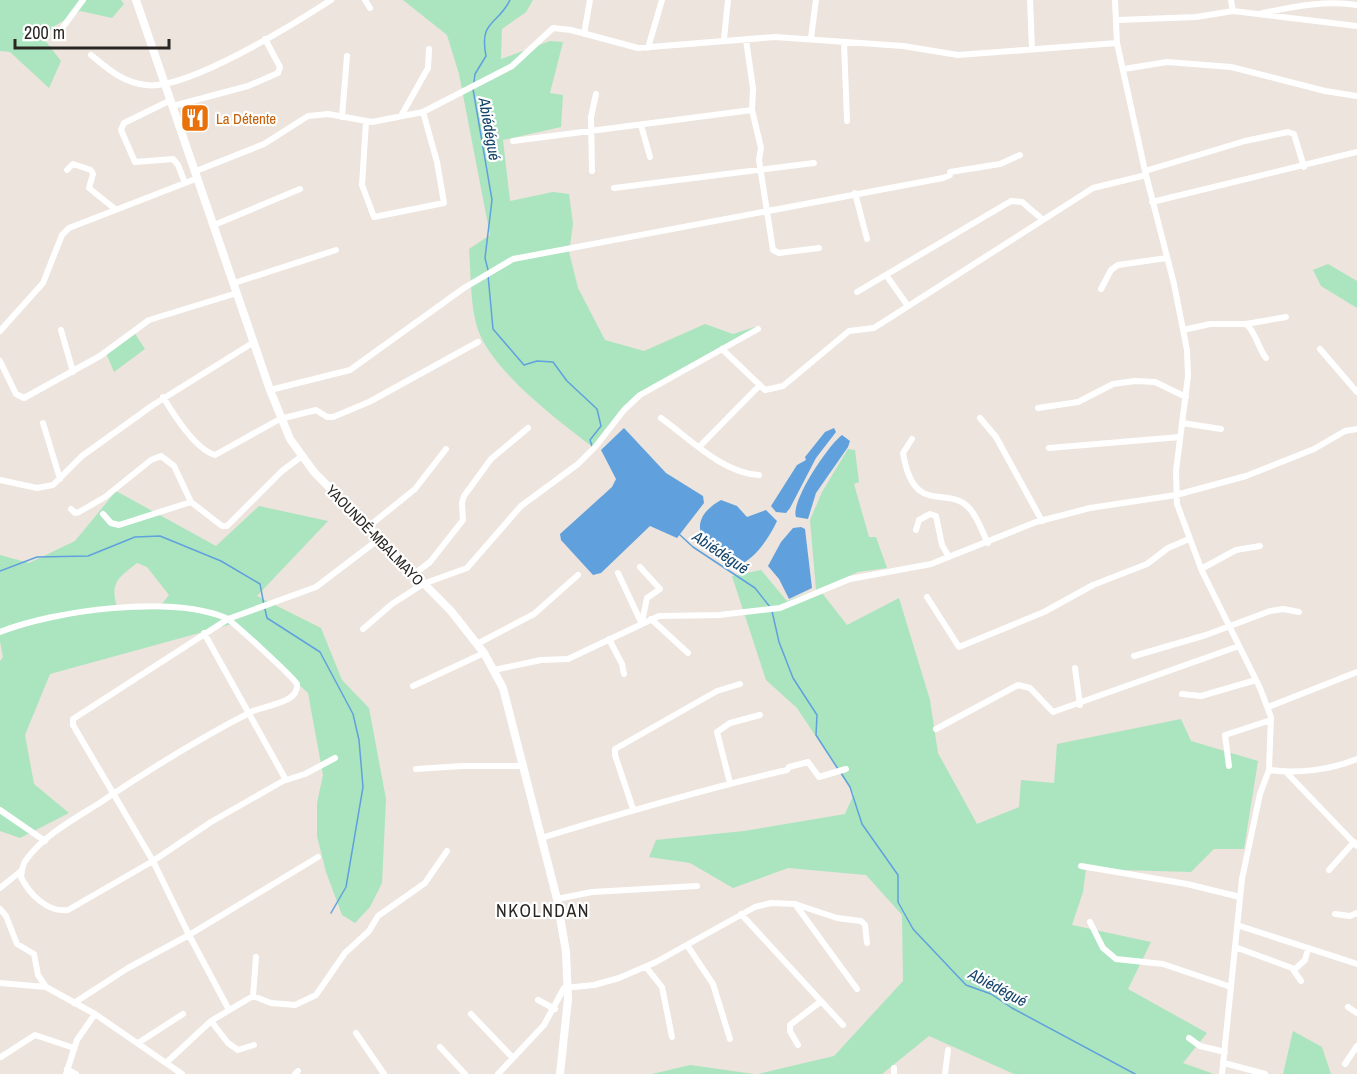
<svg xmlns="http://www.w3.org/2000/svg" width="1357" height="1074" font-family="'Archivo Narrow',sans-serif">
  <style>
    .green { fill: #aae5bf; fill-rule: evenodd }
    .water { fill: #60a1dd }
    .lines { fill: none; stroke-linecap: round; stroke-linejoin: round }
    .stream { stroke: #60a1dd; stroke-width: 1.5 }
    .minor { stroke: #fff; stroke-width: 6 }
    .highway { stroke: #fff; stroke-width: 8 }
    .labels { text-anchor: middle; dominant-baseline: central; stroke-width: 4.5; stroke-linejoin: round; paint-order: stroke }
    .food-label { font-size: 15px; fill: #c56008; stroke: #fff; text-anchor: start }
    .street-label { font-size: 15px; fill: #292623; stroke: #fff }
    .water-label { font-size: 16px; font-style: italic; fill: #14446b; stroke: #fff }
    .quarter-label { font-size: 18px; letter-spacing: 1.5px; fill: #292623; stroke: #fff }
  </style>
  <rect width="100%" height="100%" fill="#ece4dd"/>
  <path class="green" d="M0 0H121L124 4 112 18 80 11 53 27 44 39 61 61 49 88 10 52 0 51Z
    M403 0H533L526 12 502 29 501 59 550 41 563 42 550 93 563 95 561 127 503 140 510 201 553 192 569 194 573 224 569 252 578 288 605 340 644 351 705 324 733 334 755 327 756 330 640 395 594 448C558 420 491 371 477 327 470 302 471 274 469 249L490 235 459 74 447 35Z
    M1328 264 1357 281V308L1321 286 1313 270Z
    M134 332 145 349 114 372 106 353Z
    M848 449 855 450 859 482 854 484 869 537H876L887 568 858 572 819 589 847 625 899 598 930 700 938 753 977 824 1019 807 1021 780 1054 783 1057 744 1181 719 1191 741 1258 761 1244 849H1214L1191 872 1086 869 1083 892 1072 925 1151 942 1128 989 1207 1033 1183 1063 1214 1074H1014L929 1036 882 1074H758L834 1056 903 981 902 915 866 875 788 868 733 888 690 863 649 857 656 840 744 831 845 814 854 794 797 708 766 680 732 576 761 570 787 601 816 590 810 520 822 492Z
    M116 491 216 546 259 506 328 521 257 596 321 628 342 680 369 708 386 799 382 883 370 907 355 923 342 915 326 872 317 836V803L323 775 308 693 232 624 50 674 25 735 34 784 69 813 20 838 0 831V661L3 657 0 641V555L29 563 75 541ZM137 563 147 567 169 595 158 609 118 610C109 583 117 579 137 563Z
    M1293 1031 1322 1047 1331 1074H1283Z
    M690 1065 754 1074H652Z"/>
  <path class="water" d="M624 428 666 473 703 496 704 503 677 538 650 526 601 573 593 575 561 540 560 534 612 487 616 479 601 450Z
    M834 428 836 432 816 458 790 508 786 513 776 512 771 506 797 465 806 460 805 457 825 432Z
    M842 435 850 441 848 447 816 493 808 519 796 517C790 502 829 444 842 435Z
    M721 500 737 506 747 517 766 510 777 521C769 538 756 558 738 566L702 536C695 520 707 508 721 500Z
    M801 527 805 529 812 588 789 599 779 579 768 566 781 542 793 528Z"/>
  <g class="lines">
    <path class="stream" d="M474 82 475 74 486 56C479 20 497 26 510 0
      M473 89 492 200 485 258 488 270
      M488 275 493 329 524 365 537 361 553 362 567 381 597 409 601 426 590 440 592 446
      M679 534 693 547 755 588 770 607
      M0 571 37 557 88 556 135 537 160 536 221 561 260 584 264 605
      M265 609 267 618 320 652 353 714 359 740 363 787 346 887 331 913
      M772 611 779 642 793 678 817 715 816 735 838 769
      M841 773 850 787 862 824 898 875V902L913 929 966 985 991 994 1012 1008 1135 1074"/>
    <path class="minor" d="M365 0 370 8
      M1030 0 1032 49
      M1115 0 1117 43 1145 171 1174 284 1187 350 1188 376 1176 471 1177 504 1202 571 1260 688 1271 717 1269 770 1260 794 1242 879 1222 1074
      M1231 0 1233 11
      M1262 13C1293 7 1326 0 1357 5
      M1118 20 1196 17 1233 11 1357 26
      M63 27 83 0
      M584 34 590 0
      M811 38 816 0
      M724 39 728 0
      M844 42 847 121
      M648 48 662 0
      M91 55C108 69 122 82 146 85 186 91 294 24 331 0
      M1124 69 1167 62 1231 67 1325 91 1357 96
      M171 100 124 123 121 130 135 162 173 159 178 165 185 183
      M173 106 248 86 278 73 280 67 265 39
      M752 110 761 148 759 160 773 250 779 253 819 248
      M423 112 512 66 553 28 571 30 638 48 775 37 903 46 958 55 1117 43
      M401 116 428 68 429 49
      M342 117 347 56
      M641 125 650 157
      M513 141 752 110 753 88 746 40
      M67 170 73 164 91 170 93 174 89 188 115 209
      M196 171 264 144 308 116 328 114 372 122 423 112 437 162 444 203 374 217 362 185 366 122
      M592 171 591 117 596 94
      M1145 171 1245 141 1288 132 1294 134 1304 167
      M614 188 814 163
      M855 193 867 239
      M1152 202 1357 152
      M214 225 300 189
      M886 275 908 306
      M234 283 336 250
      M1101 289 1111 270 1118 265 1167 258
      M857 292 1011 201 1022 202 1042 219
      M1246 324C1256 332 1258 348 1266 358
      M61 330 73 372
      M1183 330 1210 324H1246L1286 317
      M0 331 43 283 62 235 69 228 198 178
      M722 349 765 390 783 386 849 331 874 328 1093 188 1146 175
      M1320 349 1357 392
      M0 361 16 394 24 398 100 356 149 320 237 293
      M270 390 350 370 464 288 513 259 943 178 950 175V172L1000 164 1020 155
      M163 397C174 415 195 449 215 455L280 419 316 410 327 417H333L369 402 478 342
      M1038 408 1078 402 1113 384 1135 381 1155 382 1186 397
      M661 418C689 438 722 473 759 475
      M980 418 996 437 1042 521
      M43 423 60 479
      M1182 423 1221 429
      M912 439 903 453C914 519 948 483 970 509 978 518 982 532 988 543
      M700 446 760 385
      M1049 448 1180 437
      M0 480 37 488 53 485 82 456 153 405 254 342
      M71 509 75 513 79 512 105 497 151 460 161 456 174 466 191 502
      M103 514 111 523 119 525 191 502 222 526H227L282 471 302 456
      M368 527 415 489 446 449
      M916 530 919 520 930 514 936 516 942 545 949 557
      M640 567 660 589 647 598 642 622
      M1201 569 1236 550 1260 546
      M618 573 641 622
      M414 574 430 562 463 520 462 503 464 496 491 459 528 428
      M927 597 959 647 1044 612 1093 585 1147 564 1168 548 1189 539
      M651 619 688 653
      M363 629 392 604 423 584 467 568 521 506 578 464 596 446 624 410 640 395 758 329
      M0 632C56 610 170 595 226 618 233 622 291 675 297 684 299 704 264 705 251 712 198 739 147 771 98 804 74 819 43 836 26 860 22 865 22 871 21 877 29 894 48 913 68 910L153 861 211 822 283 781 305 774 335 758
      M204 633 286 780
      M609 639 622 664 624 674
      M477 644 534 614 578 575
      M1134 656 1206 635 1270 611 1283 609 1299 612
      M1075 668 1080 705
      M494 670 541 660 568 659 659 616 719 615 780 608 850 579 931 564 1036 522 1090 508 1176 495 1246 476 1314 449 1345 431 1357 429
      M413 686 484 653
      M1182 694 1201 696 1256 680
      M1268 707 1357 672
      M936 729 1018 685 1030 688 1053 712 1239 646
      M1229 766 1225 735 1271 720
      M416 769 462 766H524
      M1269 770C1298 774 1330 770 1357 759
      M1286 772 1357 846
      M730 783 717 732 730 723 760 715
      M633 809 615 755V749L717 691 740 684
      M0 810 45 841
      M541 838C623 813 704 789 787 770L789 767 808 762 819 777 846 769
      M1081 866 1187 884 1240 897
      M1329 870 1354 842
      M0 888 21 871
      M557 899 592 892 697 886
      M795 904 857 989
      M0 909 6 916 17 944 34 954 38 975 46 987 95 1014 182 1074
      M741 914 843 1025
      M1335 914 1350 916 1357 913
      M1090 922 1103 948 1116 959 1163 964 1231 987
      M1237 925 1357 964
      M687 945 713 984 730 1039
      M1235 947 1292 968 1301 981
      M646 967 662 987 672 1037
      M1294 970 1305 960 1308 949
      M0 983 46 987
      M253 996 256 957
      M538 1000 555 1009
      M74 1003 128 968 189 935 153 861 73 725V719L228 619 316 587 379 539
      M1348 1007 1357 1013
      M229 1010 189 935 318 857
      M471 1014 513 1058
      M211 1021 228 1043 238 1050 254 1045
      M356 1033 384 1074
      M1189 1038 1200 1046 1225 1052
      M138 1043 183 1014
      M798 1045 790 1031V1025L820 1002
      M440 1047 465 1074
      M1 1057 35 1035 74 1048
      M167 1062 211 1021 253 996 271 1003 295 1005 316 995 345 953 369 931 378 916 425 883 447 851
      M1224 1063 1265 1074
      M1345 1064 1357 1046
      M67 1069 76 1074
      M66 1074 77 1040 95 1014
      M295 1074 298 1071
      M498 1074 544 1025 564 988 594 985 619 978 656 962 755 907 771 903 795 904 837 918 861 921 865 925 867 943
      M894 1074V1068
      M945 1074 948 1050"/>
    <path class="highway" d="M136 0 270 390 290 439 314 472 451 611 484 653 503 688 557 899 566 952 568 999 560 1074"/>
  </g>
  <defs>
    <g id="restaurant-square" transform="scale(1.5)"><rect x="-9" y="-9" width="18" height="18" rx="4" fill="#e8710a" stroke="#fff"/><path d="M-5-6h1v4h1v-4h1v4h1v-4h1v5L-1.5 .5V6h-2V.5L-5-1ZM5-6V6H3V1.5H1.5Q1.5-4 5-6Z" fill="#fff"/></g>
  </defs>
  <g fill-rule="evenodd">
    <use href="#restaurant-square" x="195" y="118"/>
  </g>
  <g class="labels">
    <g class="food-label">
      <text x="216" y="118">La Détente</text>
    </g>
    <g class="street-label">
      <text transform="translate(375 535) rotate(46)">YAOUNDÉ-MBALMAYO</text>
    </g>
    <g class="water-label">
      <text transform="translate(490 129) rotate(80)">Abiédégué</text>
      <text transform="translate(721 552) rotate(34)">Abiédégué</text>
      <text transform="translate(998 987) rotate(28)">Abiédégué</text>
    </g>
    <g class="quarter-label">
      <text x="543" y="910">NKOLNDAN</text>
    </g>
  </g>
  <path d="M15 39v9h154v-9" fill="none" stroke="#292623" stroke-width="3"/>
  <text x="24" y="39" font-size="18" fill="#292623" stroke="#ffffff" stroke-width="4.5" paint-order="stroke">200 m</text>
</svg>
